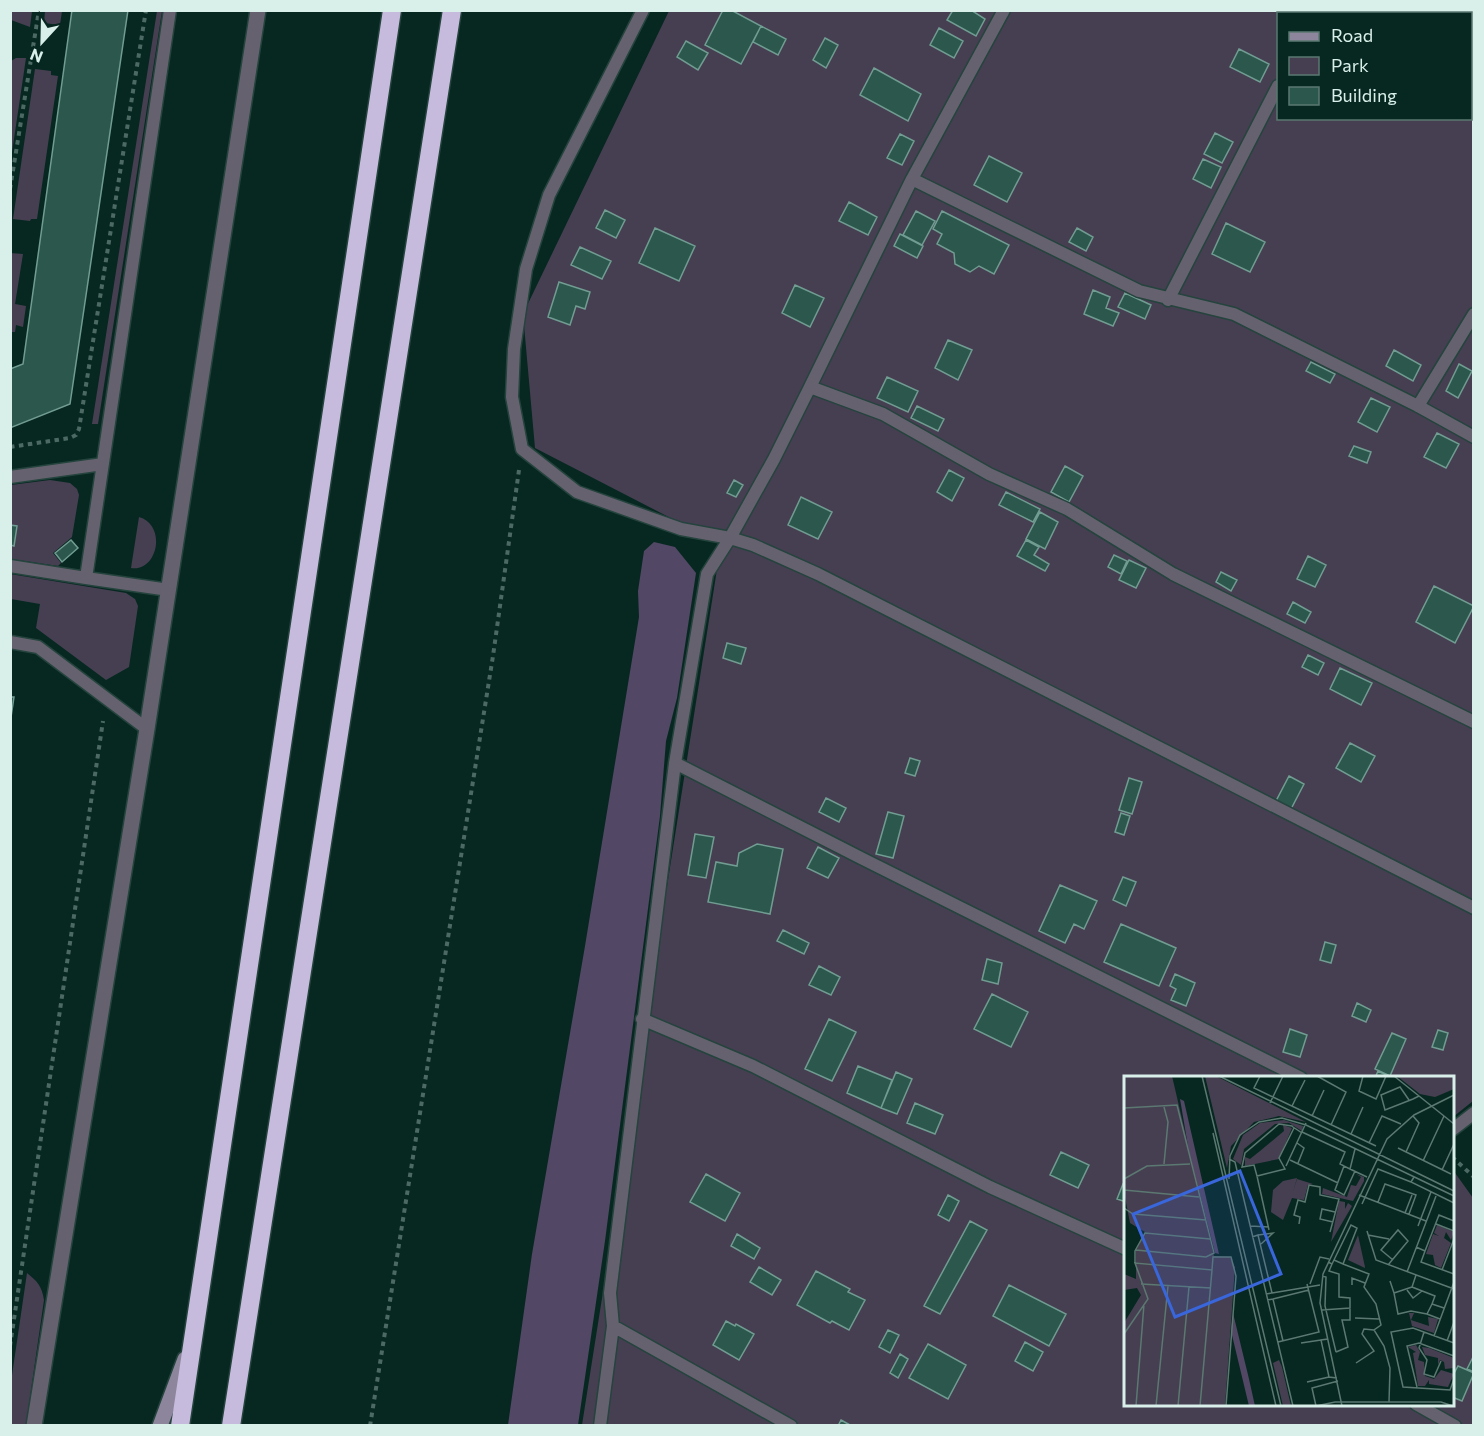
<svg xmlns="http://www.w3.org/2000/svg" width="1484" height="1436" font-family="Commissioner,sans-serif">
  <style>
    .green { fill: #463f52; fill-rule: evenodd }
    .forest { fill: #524765 }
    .building { fill: #2c574d; stroke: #719c91; stroke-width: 1.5 }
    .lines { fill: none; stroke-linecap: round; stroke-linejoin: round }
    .lane-casing { stroke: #24443d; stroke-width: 15 }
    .street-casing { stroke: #24443d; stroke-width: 18 }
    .secondary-casing { stroke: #24443d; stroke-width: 18 }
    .highway-casing { stroke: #24443d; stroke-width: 21 }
    .path { stroke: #4c6a63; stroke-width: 4; stroke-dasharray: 4.5 4.5; stroke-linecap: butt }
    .lane { stroke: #66616f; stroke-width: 12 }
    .street { stroke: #66616f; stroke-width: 15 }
    .secondary { stroke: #8c859b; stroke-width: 15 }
    .highway { stroke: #c6badd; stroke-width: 18 }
    .inset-road { fill: none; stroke: #5b7871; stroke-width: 1.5 }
    .view { fill: #3966db; fill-opacity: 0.15; stroke: #3966db; stroke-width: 3 }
    .inset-edge { fill: none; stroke: #d9efe9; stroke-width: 3 }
  </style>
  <rect width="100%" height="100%" fill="#072821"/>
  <path class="green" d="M11 10 32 11 30 27 11 20Z
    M45 11H62L60 25 44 23Z
    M157 11H162L98 424H92Z
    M669 11H1473V1101L1453 1117 1452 1078H1126V1404H1452L1453 1170 1473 1198V1425H582L721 544 535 448 523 314ZM1278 14H1470V118H1278Z
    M16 58H26L11 159V61Z
    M35 69 51 71V75L58 76 37 219H31L30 221 13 219Z
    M10 253 23 254 15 304 26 306 23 327 16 325 15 332H11Z
    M50 480 70 483 77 489 79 495 72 537 53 553 61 563 58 566 11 559V485Z
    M139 517C167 525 158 572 131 568Z
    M10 574 126 593 135 599 138 606 129 667 106 680 36 628 40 604 11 599Z
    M27 1273C37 1281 42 1286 44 1300L26 1425H11V1382Z"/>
  <path class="forest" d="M654 542 675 547 696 573 677 698 666 741 660 816 605 1241 578 1425H508L532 1254 585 946 639 617 638 591 644 551Z"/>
  <path class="building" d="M72 10H128L70 404 10 428V369L23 364Z
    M723 10H731L761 26 741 64 705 45Z
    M953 10H971L985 19 976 36 947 20Z
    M761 26 786 39 778 55 753 42Z
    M939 28 963 41 954 58 930 45Z
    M825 38 838 45 826 68 813 60Z
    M686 41 708 53 698 70 677 57Z
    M1239 49 1269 64 1260 82 1230 67Z
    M874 68 921 94 908 121 860 95Z
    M1215 133 1233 142 1222 163 1204 154Z
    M900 134 914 141 902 165 887 158Z
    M989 156 1022 173 1007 202 974 185Z
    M1203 159 1221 167 1211 188 1193 179Z
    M849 202 877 217 868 235 839 221Z
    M605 210 625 220 616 238 596 228Z
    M916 211 935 221 922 245 903 235Z
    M942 211 1009 245 994 274 979 266 970 272 955 264 954 253 937 244 942 234 933 229Z
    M1226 223 1265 242 1250 272 1212 254Z
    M655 228 695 246 679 281 639 263Z
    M1077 228 1093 237 1086 251 1069 242Z
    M900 234 923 246 917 258 894 246Z
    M580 247 611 261 602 279 571 265Z
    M559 282 590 292 585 309 576 306 570 325 548 317Z
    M795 285 824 298 810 327 782 313Z
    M1093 290 1110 297 1106 308 1119 313 1113 326 1084 314Z
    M1125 293 1151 305 1145 319 1118 307Z
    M948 340 972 350 958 380 935 368Z
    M1394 350 1421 365 1413 381 1386 366Z
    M1311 362 1335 374 1330 383 1306 371Z
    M1459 364 1472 371 1458 398 1446 391Z
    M887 377 918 391 908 412 877 398Z
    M1371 398 1390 407 1377 432 1358 422Z
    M917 406 944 419 938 431 911 418Z
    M1437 433 1459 444 1446 468 1424 457Z
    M1354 446 1371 452 1367 463 1349 456Z
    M1065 466 1083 476 1069 502 1051 492Z
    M949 470 964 478 952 501 937 492Z
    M734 480 743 485 736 497 727 493Z
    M1006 492 1040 509 1033 522 999 505Z
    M801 497 832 512 818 539 788 525Z
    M1040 512 1058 522 1045 549 1026 539Z
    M10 525 17 526 14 546 10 545Z
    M71 540 78 548 62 562 55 553Z
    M1026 540 1039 547 1034 555 1049 564 1045 571 1017 556Z
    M1114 555 1127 561 1121 574 1108 567Z
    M1308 556 1326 565 1315 587 1297 579Z
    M1129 560 1146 568 1136 588 1119 580Z
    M1221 572 1237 580 1231 591 1216 582Z
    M1434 586 1474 606 1455 643 1416 622Z
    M1293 602 1311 612 1305 623 1287 614Z
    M727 643 746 648 741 664 723 658Z
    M1308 655 1324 663 1318 675 1302 667Z
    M1340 668 1372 683 1361 705 1330 689Z
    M10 697H14L10 724Z
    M1350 743 1375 756 1361 782 1336 768Z
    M910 758 920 761 915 776 905 773Z
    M1289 776 1304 784 1291 809 1276 801Z
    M1129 778 1142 782 1132 814 1119 810Z
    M826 798 846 808 839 822 819 812Z
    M888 812 904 816 893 858 876 854Z
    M1121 813 1130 816 1124 835 1115 832Z
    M695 834 714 837 706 878 688 875Z
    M757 844 783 849 770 914 708 902 716 862 737 866 739 853Z
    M818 847 839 858 828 878 807 868Z
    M1123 877 1136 882 1126 906 1113 900Z
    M1060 885 1097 901 1084 929 1074 924 1065 943 1039 931Z
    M1121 924 1176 948 1159 986 1104 962Z
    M783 930 809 943 804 954 777 941Z
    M1325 942 1336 945 1331 963 1320 960Z
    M987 959 1002 963 998 984 982 980Z
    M819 966 840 977 831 995 809 985Z
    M1175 974 1195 983 1186 1006 1171 1000 1176 989 1170 986Z
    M992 994 1028 1012 1011 1047 974 1029Z
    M1357 1003 1371 1010 1366 1022 1352 1016Z
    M829 1019 856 1032 832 1081 805 1069Z
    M1290 1029 1307 1035 1300 1057 1283 1052Z
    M1438 1030 1448 1033 1443 1050 1432 1047Z
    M1392 1033 1406 1039 1390 1076 1375 1069Z
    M858 1066 892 1080 881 1108 847 1093Z
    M1378 1071 1392 1078H1375Z
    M896 1072 912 1079 897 1114 881 1108Z
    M915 1103 943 1115 935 1134 907 1123Z
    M1061 1152 1089 1165 1078 1188 1050 1175Z
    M706 1174 740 1193 725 1221 690 1202Z
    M1123 1184 1126 1185V1202L1117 1199Z
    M948 1195 959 1201 949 1221 938 1215Z
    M970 1221 987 1230 940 1314 924 1306Z
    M737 1234 760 1248 754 1259 731 1246Z
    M759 1267 781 1280 772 1295 750 1282Z
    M816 1271 850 1289 848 1292 865 1300 849 1330 832 1321 830 1323 797 1305Z
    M1009 1285 1066 1314 1049 1346 993 1316Z
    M726 1321 735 1326 736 1324 754 1334 739 1360 713 1345Z
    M888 1330 899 1335 890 1353 879 1347Z
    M1025 1342 1043 1352 1033 1371 1015 1361Z
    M928 1344 966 1365 948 1399 909 1378Z
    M900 1354 908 1359 898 1378 890 1373Z
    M1474 1355V1372L1467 1369Z
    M1458 1366 1474 1373 1462 1401 1452 1397V1377Z
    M841 1420 850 1425 849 1426H838Z"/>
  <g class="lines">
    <g class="lane-casing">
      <path id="lane" d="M643 10 549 195 526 269 514 349 512 397 522 449 577 492 681 529 730 538 774 459 810 387 883 414 989 474 1067 509 1173 574 1474 722
        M1316 14 1318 10
        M912 179 1139 291 1234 314 1418 406 1474 437
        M1168 300 1278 86
        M810 387 912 179 1004 10
        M1418 406 1474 314
        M10 477 103 464
        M10 566 86 578
        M169 590 86 578 170 10
        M10 642 38 647 147 729
        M675 763 863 859 1301 1078
        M642 1019 753 1066 990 1187 1126 1249
        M1452 1130 1474 1113
        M613 1326 791 1426
        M1416 1404 1455 1426
        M600 1426 613 1326 610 1293 675 763 707 574 730 538 753 545 818 574 1474 908"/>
    </g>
    <g class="street-casing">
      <path id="street" d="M34 1426 147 729 258 10"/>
    </g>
    <g class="secondary-casing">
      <path id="secondary" d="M160 1426 185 1359"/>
    </g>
    <g class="highway-casing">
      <path id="highway" d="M180 1426 392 10
        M231 1426 452 10"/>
    </g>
    <path class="path" d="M10 189 39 10
      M10 447 70 438 76 435 79 429 146 10
      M1452 1157 1474 1177
      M10 1346 103 721
      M370 1426 493 656 519 470"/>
    <use href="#lane" class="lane"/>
    <use href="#street" class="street"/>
    <use href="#secondary" class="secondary"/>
    <use href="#highway" class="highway"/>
  </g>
  <g transform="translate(1124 1076)">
    <rect width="330" height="330" fill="#072821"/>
    <path d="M0 0H48L90 180 106 181 111 191 101 330H0V247L17 219 13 212 0 214V198L12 203V175L21 156 6 147 0 116ZM81 0H92L182 46 155 40 130 46 107 70 103 92ZM273 0H330V13L311 21 296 18ZM160 44 179 50 178 55 165 47 151 48 120 73 117 89 109 83 119 59 136 47ZM159 49 168 52 155 83 121 90V81L126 83 136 75 160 55ZM232 98 240 101V105L229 125 198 118 199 112 223 121 227 109 232 110 237 101ZM173 102 169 116 173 103 189 108 184 109 180 124 168 122 159 144 147 136 149 114 159 105ZM215 125 221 126V133L224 127 228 130 207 166ZM313 149 330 156 327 164 322 156 320 162 327 167 317 192 311 189 309 179 302 178 309 158 315 160 310 157ZM234 159 241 191V192L224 184ZM285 237H290L287 244 305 250 304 241 314 243 310 257 288 250ZM292 269 296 276 294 284 300 286 301 300 310 303 317 294 330 298 324 311 305 308V304L301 310H294L289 277 292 276 284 271ZM305 272 330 282V292L321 293 320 286 316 284 314 289V282L301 279 298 271ZM155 284 158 291 167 330H159L149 287Z" fill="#463f52"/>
    <path d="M56 23 60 25 95 178 91 177 65 76ZM109 237 125 303 131 330H125L107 255Z" fill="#524765"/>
    <path class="inset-road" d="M78 0 157 330M95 0 330 115M136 0 130 12 252 70M193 0 222 16 207 49M239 0 235 15 252 23 262 0M270 0 330 48M285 24 276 11 257 19 261 34 289 23 295 20M146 27 159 0M168 30 181 4M40 31 44 46 40 88M0 32 53 29 90 177 82 181 12 174M188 40 200 14M170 52 155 82 161 93 133 100 130 89 118 91 121 77 155 48 168 50 169 51 178 57M178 56 221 76 216 88 220 90M89 57 152 330M227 58 239 31M173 67 180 72 174 87M245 67 258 40 277 48M274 72 327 98M231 73 226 93 243 101M282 76 295 47 289 40M105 83 111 86 169 330M166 84 214 107M299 85 320 40M162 90 182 47M226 93 220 90 211 114 220 119 231 95M318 94 330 68M133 100 145 154M290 101 287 106 330 127M0 103 23 90 66 88M105 103 106 80 116 59 135 46 158 42 182 49 330 120M0 114 75 121M235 119 302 145M254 126 261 108 292 119 285 138M238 128 254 93 287 106M0 132 9 138 82 144M281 137 288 119M209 146 196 143 198 133 211 136M175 148 176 141 170 139 174 124 181 126 185 109 196 111V119L215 123 206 156M312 148 330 155M126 150 145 151M294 150 307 116M243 155 252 184 330 213M134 159 149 157 137 168M244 159 265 163M128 161 134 159 148 217 142 218M292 171 301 175 315 139 330 145M301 175 297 186 330 198M204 186 208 188 209 186 227 149 233 152 219 188 210 184M11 187V175L21 157 86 163M219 188 245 198 240 211 252 228 257 249 250 254 260 270 266 292 265 326M264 189 284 165 274 154 257 174 269 184M318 194 330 163M283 196 312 120M292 199 288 211 311 220 308 228 320 232M198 200 202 201 201 230 212 276M266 205 270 217 288 211M17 208 87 212M186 208 196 181 205 183M228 209V202L241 207M283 214 289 222 298 215M148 217 196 209M270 217 274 238 287 235 303 238M149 223 185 214M143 224 149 223 159 265M308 228 303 238 316 243M198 234 226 232V222L215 221V198L205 195 208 188M231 242 255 243M300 256 295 272 303 284 300 298 310 301 317 285M0 258 24 223 11 187 88 194 89 181H107L112 200 102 330M310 260 330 206M204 263 197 264 205 301 213 302M323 265 330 246M154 266 195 256 183 208M177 267 197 264M330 267 289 252 267 256 279 311 326 314 330 303M212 276 224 271 218 244H226V232M232 287 250 275 238 258 240 253 250 254M183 306 205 301M293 311 283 270 295 267 330 280M12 330 20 228M32 330 44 210M54 330 65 211M76 330 88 194M192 330 211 326H317L329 330M192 330 188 312 214 305M218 330 196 227 199 198 263 63 290 39 330 19"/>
    <path class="view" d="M116 95 157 198 51 241 9 138Z"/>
    <rect width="330" height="330" class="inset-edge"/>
  </g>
  <rect width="1484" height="1436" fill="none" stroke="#d9efe9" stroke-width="24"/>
  <rect x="1277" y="12" width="195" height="108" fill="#072821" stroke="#5b7871" stroke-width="1.5"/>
  <rect x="1289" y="32" width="30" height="9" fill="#8c859b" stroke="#5b7871" stroke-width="1.5"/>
  <text x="1331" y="42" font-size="18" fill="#d9efe9">Road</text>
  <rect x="1289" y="57" width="30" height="18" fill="#463f52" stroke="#5b7871" stroke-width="1.5"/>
  <text x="1331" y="72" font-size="18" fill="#d9efe9">Park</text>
  <rect x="1289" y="87" width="30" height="18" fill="#2c574d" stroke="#5b7871" stroke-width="1.5"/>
  <text x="1331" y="102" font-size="18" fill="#d9efe9">Building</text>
  <g transform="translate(42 42) rotate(202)" stroke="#072821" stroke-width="4.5" paint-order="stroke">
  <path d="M0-4.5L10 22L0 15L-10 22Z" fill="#d9efe9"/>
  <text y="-9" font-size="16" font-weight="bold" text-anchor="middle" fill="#d9efe9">N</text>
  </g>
</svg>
